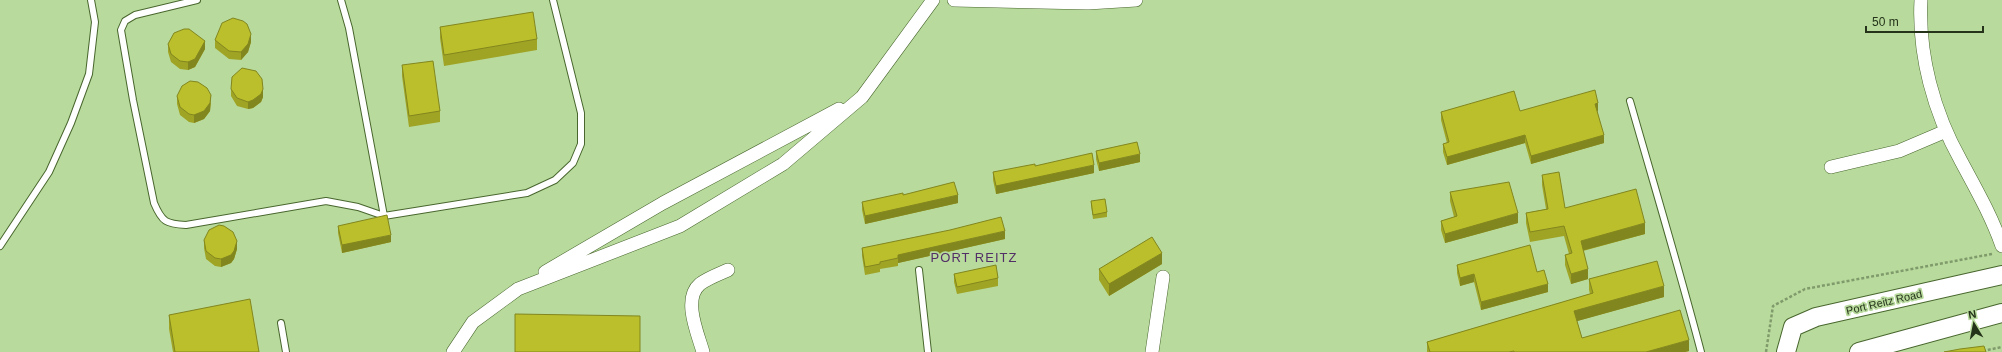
<svg xmlns="http://www.w3.org/2000/svg" width="2002" height="352" font-family="Helvetica,sans-serif">
  <style>
    .lines { fill: none; stroke-linecap: round; stroke-linejoin: round }
    .service-casing { stroke: #48662d; stroke-width: 8 }
    .minor-casing { stroke: #48662d; stroke-width: 14 }
    .secondary-casing { stroke: #48662d; stroke-width: 20 }
    .path { stroke: #809b6b; stroke-width: 2.5; stroke-dasharray: 3 2; stroke-linecap: butt }
    .service { stroke: #fff; stroke-width: 6 }
    .minor { stroke: #fff; stroke-width: 13 }
    .secondary { stroke: #fff; stroke-width: 18 }
    .wall { fill: #a0a425 }
    .shaded-wall { fill: #82861e }
    .building { fill: #babf2b; stroke: #82861e }
    .labels { text-anchor: middle; dominant-baseline: central; stroke-width: 3.5; stroke-linejoin: round; paint-order: stroke }
    .street-label { font-size: 11px; fill: #25331a; stroke: #b8db9d }
    .quarter-label { font-size: 13px; letter-spacing: 1px; fill: #532f67; stroke: #b8db9d }
  </style>
  <rect width="100%" height="100%" fill="#b8db9d"/>
  <g class="lines">
    <g class="service-casing">
      <path id="service" d="M197 0 135 15 125 21 121 30 133 100 154 203C162 222 166 224 186 225L326 201 358 207 384 216 527 193 555 180 573 163 581 144V113L553 0
        M341 0 349 28 384 216
        M1630 101C1654 185 1679 268 1701 352
        M0 246 49 172 71 123 89 74 95 22 91 0
        M919 270 928 352
        M281 323 286 352"/>
    </g>
    <g class="minor-casing">
      <path id="minor" d="M954 0 1088 3 1136 0
        M1921 0C1918 55 1934 113 1961 161 1976 189 1991 215 2002 246
        M1831 167 1899 151 1946 131
        M545 272 663 203 839 109
        M453 352 473 322 518 289 680 226 783 164 862 97 933 0
        M703 352C698 334 682 299 700 284 708 278 719 274 728 270
        M1152 352 1163 277"/>
    </g>
    <g class="secondary-casing">
      <path id="secondary" d="M1786 352 1793 327 1816 317 2002 275
        M1859 352 2002 313"/>
    </g>
    <path class="path" d="M1766 352 1773 306 1805 289 1992 254
      M1978 352 2002 347"/>
    <use href="#service" class="service"/>
    <use href="#minor" class="minor"/>
    <use href="#secondary" class="secondary"/>
  </g>
  <path class="wall" d="M440 27 537 39V50L444 66 440 38Z
    M215 40 251 42 248 52 241 60 229 59 215 48Z
    M168 44 205 49 195 67 188 70 180 69 171 62 168 52Z
    M402 65 440 111V122L409 127 402 76Z
    M231 89 263 97 261 102 253 108 248 109 237 106 231 96Z
    M177 96 211 103 210 111 204 119 194 123 189 122 180 115 177 104Z
    M1597 111 1604 143 1531 164 1525 143 1447 165 1443 152V144L1447 143 1441 120V112L1598 111Z
    M1096 151 1140 162 1099 171 1096 159Z
    M1035 166 1094 173 996 194 993 180V172Z
    M1542 175 1565 208 1645 234 1583 251 1588 279 1571 284 1565 265V255L1569 254 1564 236 1530 242 1526 223V213L1546 209 1542 185Z
    M1450 192 1518 223 1445 243 1441 230V221L1454 217 1450 201Z
    M903 195 958 203 865 224 862 210V202Z
    M1091 201 1107 212V217L1093 219 1091 205Z
    M338 226 391 242 342 253 338 233Z
    M1005 239 898 263V266L880 269V272L865 275 862 256V248Z
    M204 240 237 249 234 259 231 263 221 267 215 266 206 259 204 248Z
    M1162 264 1109 296 1099 280V269Z
    M1457 265 1537 272 1548 292 1481 310 1474 282 1460 286 1457 273Z
    M954 274 998 278V286L957 294 954 282Z
    M1589 279 1664 297 1577 321 1582 338 1689 351 1685 352H1427V342L1590 294 1589 290Z
    M169 315 259 352H173L169 329Z"/>
  <path class="shaded-wall" d="M251 34V42L248 52 241 60V52Z
    M205 41V49L195 67 188 70V62Z
    M263 89V97L261 102 253 108 248 109V102Z
    M211 95 210 111 204 119 194 123V115Z
    M1598 103V111L1595 112V104Z
    M1525 135V143L1447 165V157Z
    M1604 135V143L1531 164V156Z
    M1140 154V162L1099 171V163Z
    M1094 165V173L996 194V186Z
    M958 195V203L865 224V216Z
    M1518 213V223L1445 243V234Z
    M1645 223V234L1581 251V241Z
    M1005 231V239L898 263V255Z
    M391 235V242L342 253V245Z
    M237 241V249L234 259 231 263 221 267V259Z
    M1162 253V264L1109 296V284Z
    M1588 269V279L1571 284V274Z
    M1474 274V282L1460 286V278Z
    M1548 284V292L1481 310V302Z
    M1664 286V297L1574 322V311Z
    M1689 340V351L1685 352H1646Z"/>
  <path class="building" d="M533 12 537 39 444 55 440 27Z
    M233 18 243 21 247 24 251 34 248 44 241 52 229 51 215 40 222 23Z
    M184 29H189L205 41 195 59 188 62 180 61 171 54 168 44 174 33Z
    M433 61 440 111 409 116 402 65Z
    M242 68 256 71 262 79 263 89 261 94 253 100 248 102 237 98 231 89 232 77Z
    M190 81 198 82 207 88 211 95 210 103 204 111 194 115 189 114 180 107 177 96 182 86Z
    M1595 90 1598 103 1595 104 1604 135 1531 156 1525 135 1447 157 1443 144 1449 142 1441 112 1514 91 1520 111Z
    M1137 142 1140 154 1099 163 1096 151Z
    M1092 153 1094 165 996 186 993 172 1035 164V166Z
    M1559 172 1565 208 1636 189 1645 223 1581 241 1588 269 1571 274 1565 255 1572 253 1564 226 1530 232 1526 213 1548 209 1542 175Z
    M954 182 958 195 865 216 862 202 903 193V195Z
    M1509 182 1518 213 1445 234 1441 221 1457 216 1450 192Z
    M1105 199 1107 212 1093 215 1091 201Z
    M387 215 391 235 342 245 338 226Z
    M1001 217 1005 231 898 255V258L880 262V264L865 267 862 248 950 230Z
    M219 225 224 226 233 232 237 241 234 251 231 255 221 259 215 258 206 251 204 240 209 230Z
    M1152 237 1162 253 1109 284 1099 269Z
    M1530 245 1537 272 1544 270 1548 284 1481 302 1474 274 1460 278 1457 265Z
    M1657 261 1664 286 1574 311 1582 338 1680 310 1689 340 1646 352H1514V351L1509 352H1430L1427 342 1593 293 1589 279Z
    M996 265 998 278 957 287 954 274Z
    M250 299 259 352H175L169 315Z
    M515 314 640 316V352H515Z
    M1984 346 1986 352H1944L1960 349Z"/>
  <g class="labels">
    <g class="street-label">
      <text transform="translate(1884 302) rotate(-13)">Port Reitz Road</text>
    </g>
    <g class="quarter-label">
      <text x="974" y="257">PORT REITZ</text>
    </g>
  </g>
  <g transform="translate(1974 324) rotate(350)" stroke="#b8db9d" stroke-width="3" paint-order="stroke">
  <path d="M0-3L7 15L0 10L-7 15Z" fill="#25331a"/>
  <text y="-6" font-size="11" font-weight="bold" text-anchor="middle" fill="#25331a">N</text>
  </g>
  <path d="M1866 26v6h117v-6" fill="none" stroke="#25331a" stroke-width="2"/>
  <text x="1872" y="26" font-size="12" fill="#25331a" stroke="#b8db9d" stroke-width="3" paint-order="stroke">50 m</text>
</svg>
